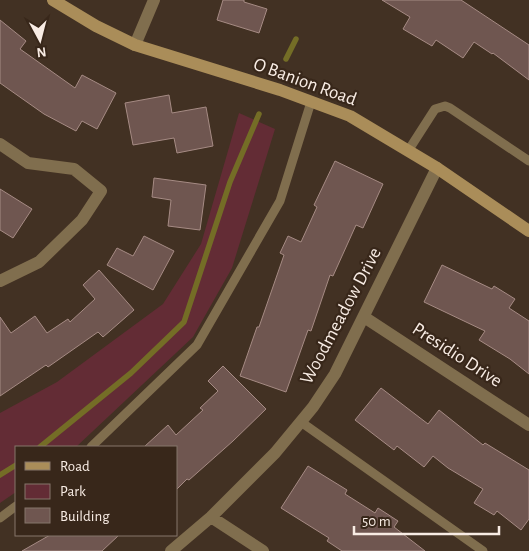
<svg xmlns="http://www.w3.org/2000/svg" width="529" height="551" font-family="'Alegreya Sans',sans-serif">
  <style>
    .green { fill: #632c35 }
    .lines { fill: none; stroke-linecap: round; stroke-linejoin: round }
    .stream { stroke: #746d26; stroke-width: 5.5 }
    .building { fill: #6f5650; stroke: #a68b84 }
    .lane { stroke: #806e4e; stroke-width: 9 }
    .street { stroke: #806e4e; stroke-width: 12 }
    .secondary { stroke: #aa8d59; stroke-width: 12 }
    .labels { text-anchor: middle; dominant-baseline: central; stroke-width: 4.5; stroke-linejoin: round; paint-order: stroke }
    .street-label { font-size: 19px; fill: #f8ece4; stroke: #38271a }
  </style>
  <rect width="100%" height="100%" fill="#423123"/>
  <path class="green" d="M239 113 275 129 232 268 193 337 76 447H16V492L0 503V413L57 382 163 304 201 244Z"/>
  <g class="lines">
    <path class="stream" d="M286 59 296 39
      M40 447 131 373 184 322 230 182 259 114
      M0 475 16 465"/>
  </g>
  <path class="building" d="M223 0H244V2L267 9 259 33 217 20Z
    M382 0H461L529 45V80L493 53 492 54 474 42 463 58 436 40 432 46 403 29 410 17Z
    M0 20 26 41 20 49 75 88 82 75 116 93 97 129 82 121 76 131 44 114 0 83Z
    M169 95 172 113 206 107 213 146 177 153 174 138 133 145 125 103Z
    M335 161 383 184 363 228 356 225 333 276 330 275 311 331 308 330 286 392 240 376 257 327H259L284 255 280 253 288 236 301 242 317 207 314 205Z
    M154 178 206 185 200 230 168 226 171 200 152 197Z
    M0 189 32 209 13 238 0 230Z
    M144 236 174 251 153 290 107 265 117 248 133 256Z
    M442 265 492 289 494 286 515 299 509 308 529 321V374L510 359 479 340 485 331 424 302Z
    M99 270 134 310 103 337 98 332 48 367 46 365 0 396V317L11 333 35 316 47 333 68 319 70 322 95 299 83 285Z
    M223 366 266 409 233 441 189 480 187 479 176 490V447H144L168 425 176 435 203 410 200 408 218 391 208 381Z
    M381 388 428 424 439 410 483 445 485 443 529 470V519L521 530 497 511 494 515 474 503 483 489 448 468 433 456 424 467 397 446 394 450 355 420Z
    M308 466 347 490 345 494 375 513 378 508 398 521 394 527 425 551H342L327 541 329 538 281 508Z
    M50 535H119L102 551H22Z"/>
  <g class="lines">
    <path class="lane" d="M408 151 435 109 445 106 450 108 529 161
      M301 422 483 551
      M91 447 197 345 280 201 311 102
      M0 518 16 506"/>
    <path class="street" d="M135 45 154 0
      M0 144 28 163 74 169 101 191 82 220 39 262 0 281
      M364 317 529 425
      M211 517 263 551
      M171 551 211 517 275 453 313 407 335 374 437 168"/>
    <path class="secondary" d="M53 0 96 26 135 45 280 90 350 116 437 168 529 231"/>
  </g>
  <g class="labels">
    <g class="street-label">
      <text transform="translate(305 82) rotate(20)">O Banion Road</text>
      <text transform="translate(341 316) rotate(-62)">Woodmeadow Drive</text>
      <text transform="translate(457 355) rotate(33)">Presidio Drive</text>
    </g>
  </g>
  <rect x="15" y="446" width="162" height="90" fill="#38271a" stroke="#85766b"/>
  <rect x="25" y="462" width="25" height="8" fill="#aa8d59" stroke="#85766b"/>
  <text x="60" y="471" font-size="15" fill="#f8ece4">Road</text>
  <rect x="25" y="484" width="25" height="15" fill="#632c35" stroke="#85766b"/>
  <text x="60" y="496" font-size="15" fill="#f8ece4">Park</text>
  <rect x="25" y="508" width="25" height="15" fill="#6f5650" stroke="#85766b"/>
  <text x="60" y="521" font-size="15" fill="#f8ece4">Building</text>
  <g transform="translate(40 40) rotate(173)" stroke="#38271a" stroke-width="4" paint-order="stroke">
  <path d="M0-4L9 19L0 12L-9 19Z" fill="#f8ece4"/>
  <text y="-8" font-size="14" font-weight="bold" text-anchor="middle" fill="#f8ece4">N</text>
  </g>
  <path d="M354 526v8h145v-8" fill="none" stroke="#f8ece4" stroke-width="2.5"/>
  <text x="362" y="526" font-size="15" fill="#f8ece4" stroke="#38271a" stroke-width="4" paint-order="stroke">50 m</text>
</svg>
